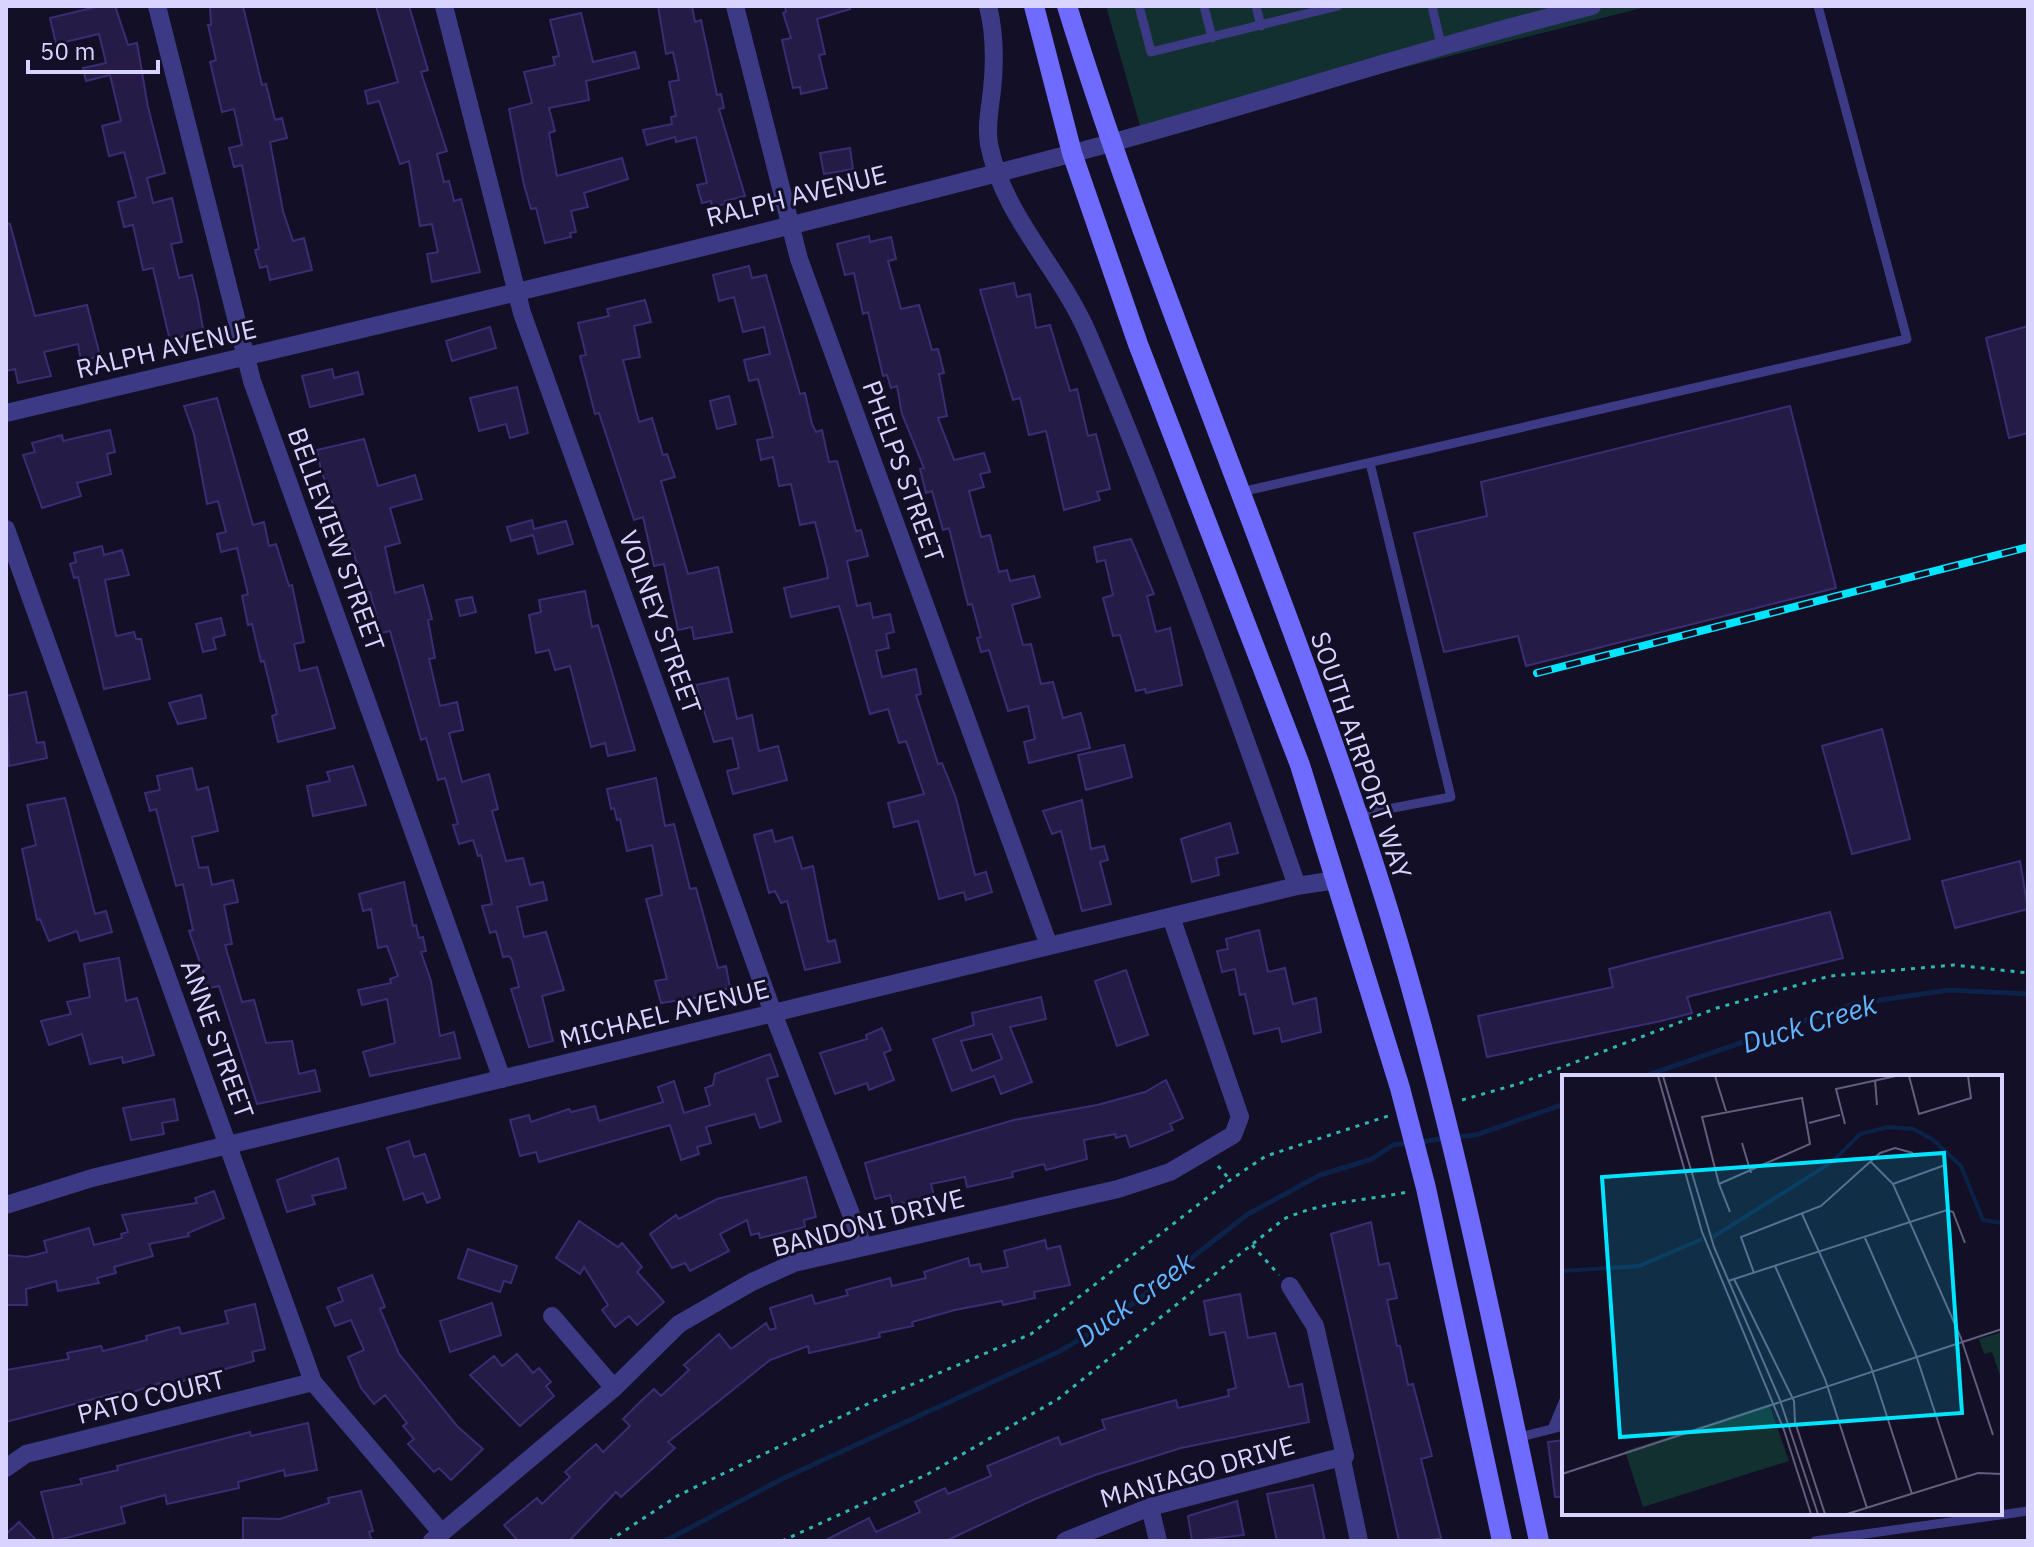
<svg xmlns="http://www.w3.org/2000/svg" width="2034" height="1547" font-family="'IBM Plex Sans',sans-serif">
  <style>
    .green { fill: #12302f }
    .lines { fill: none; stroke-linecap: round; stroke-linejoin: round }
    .stream { stroke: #0c2248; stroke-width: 5 }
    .building { fill: #241b47; stroke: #3b2d73; stroke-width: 2; fill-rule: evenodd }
    .path { stroke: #2fb8b0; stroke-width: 3; stroke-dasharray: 4 6; stroke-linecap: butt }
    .lane { stroke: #3d3a85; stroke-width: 9 }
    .street { stroke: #3d3a85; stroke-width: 18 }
    .secondary { stroke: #6f6bff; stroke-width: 20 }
    .rail-casing { stroke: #00e5ff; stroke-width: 8 }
    .rail { stroke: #130f26; stroke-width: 5; stroke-dasharray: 15; stroke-linecap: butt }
    .labels { text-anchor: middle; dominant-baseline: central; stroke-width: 6; stroke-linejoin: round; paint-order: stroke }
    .street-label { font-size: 26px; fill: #d9d4ff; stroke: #130f26 }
    .water-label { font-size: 28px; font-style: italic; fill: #62b6ff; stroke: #130f26 }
    .inset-river { fill: none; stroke: #0c2248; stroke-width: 4 }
    .inset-road { fill: none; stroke: #625e7d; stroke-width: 2 }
    .view { fill: #00e5ff; fill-opacity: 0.15; stroke: #00e5ff; stroke-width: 4 }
    .inset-edge { fill: none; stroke: #d9d4ff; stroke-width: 4 }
  </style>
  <rect width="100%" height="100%" fill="#130f26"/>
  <path class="green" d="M1106 6H1650L1142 133Z"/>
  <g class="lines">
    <path class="stream" d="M1642 1077 1853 1004 1949 990 2028 994
      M1456 1137 1476 1135 1564 1104
      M1421 1142 1447 1138
      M665 1541 782 1479 1060 1351 1105 1325 1248 1214 1320 1175 1372 1159 1393 1145 1411 1143"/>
  </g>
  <path class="building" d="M100 6H115L128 45 137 43 148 107 165 173 147 178 153 203 172 198 182 242 171 244 179 278 192 275 198 300 203 329 170 341 153 268 143 270 133 225 124 227 118 202 136 197 124 152 109 156 102 126 121 121 110 75 86 81 83 68 106 63 99 34 56 44 50 18Z
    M210 6H243L262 85 266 84 275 120 282 118 287 138 270 142 283 211 293 241 304 238 312 270 270 280 267 266 260 268 255 250 259 249 242 165 234 167 229 148 242 145 234 109 222 112 210 62 216 60 208 25H211Z
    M376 6H409L428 70 421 72 447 151 437 154 444 182 449 181 454 201 461 199 480 272 432 282 427 254 438 252 432 224 420 226 409 161 400 164 379 101 368 104 365 91 398 82Z
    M658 6H692L695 22 701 20 717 95 721 94 724 108 719 109 745 196 725 201V204L712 207 711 201 702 203 697 185 707 183 696 137 676 142 675 137 647 145 643 130 672 124 671 117 676 116 669 82 679 80 673 52 666 54Z
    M785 6H849L850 9 817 19 825 54 819 55 827 88 801 94 800 87 793 88 782 40 791 38 783 13 786 12Z
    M581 13 593 62 635 52 639 68 586 81 589 100 549 108 555 131 549 133 557 176 622 158 628 179 584 193 588 207 571 211 576 232 570 233 571 237 545 243 536 208 531 209 524 185 509 109 532 103 524 72 555 65 553 57 559 56 550 20Z
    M850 148 853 169 824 174 820 153Z
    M6 223 10 224 35 316 87 305 100 356 81 361 78 344 44 352 51 376 18 383 15 369 6 371Z
    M869 236 870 242 891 237 896 259 888 261 901 309 919 305 932 350 938 349 944 373 939 374 947 416 938 418 954 460 984 453 990 472 980 474 984 487 969 491 981 537 990 535 999 572 1007 570 1010 581 1034 576 1040 597 1012 605 1023 645 1031 644 1041 684 1053 682 1063 718 1081 713 1090 748 1029 763 1024 742 1035 739 1028 706 1008 711 989 650 981 652 977 638 981 637 972 604 968 605 949 528 943 530 932 491 926 493 920 469 924 468 902 414 897 386 891 388 887 375 883 376 868 312 863 314 854 273 845 275 837 244Z
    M749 266 752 278 766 275 800 394 805 393 812 424 816 432 822 430 829 462 837 461 856 531 861 530 868 556 847 561 857 606 870 603 873 618 890 614 894 632 886 634 889 648 876 651 882 677 916 669 921 694 916 695 938 764 942 763 956 798 975 875 986 872 992 892 966 900 964 892 939 899 918 821 894 827 888 803 924 794 906 741 899 743 888 709 870 714 839 606 791 617 784 588 828 578 827 569 815 522 800 525 791 484 779 486 773 457 761 460 757 440 773 437 772 432 758 379 749 381 744 360 770 354 764 327 743 332 734 297 719 301 713 275Z
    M1014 283 1017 297 1030 294 1036 328 1050 325 1070 391 1077 389 1088 436 1096 434 1110 489 1097 492 1100 500 1064 510 1046 431 1029 435 1020 398 1013 400 980 290Z
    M645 300 651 322 634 326 640 357 623 360 639 422 652 418 663 455 667 454 675 477 661 481 688 574 718 567 732 632 694 639 692 627 678 630 664 564 654 566 643 517 634 520 599 413 595 414 580 356 586 355 578 323 609 316 607 309Z
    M2028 326V433L2009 438 1986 338Z
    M490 327 496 348 452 361 446 341Z
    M332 369 334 378 358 372 363 394 310 407 302 376Z
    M517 387 528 433 510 438 506 424 479 431 470 398Z
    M729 396 736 424 717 429 710 401Z
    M217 398 253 525 264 522 269 546 276 544 289 586 292 585 304 642 294 644 300 671 317 667 335 728 278 742 272 716 277 714 264 661 261 662 252 624 248 625 242 596 248 594 237 548 221 552 217 534 226 532 218 501 207 504 194 434 184 406Z
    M1790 406 1836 588 1526 666 1518 636 1444 652 1414 533 1487 516 1481 482Z
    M110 430 115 452 107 454 111 474 77 483 81 496 42 508 23 455 35 452 32 443 62 435 63 441Z
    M364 439 378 486 415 475 422 499 390 508 400 543 385 547 395 593 423 585 432 619 428 620 435 658 429 659 440 706 457 702 463 730 449 733 462 782 489 774 498 809 492 811 506 861 523 858 530 885 543 882 547 900 517 907 524 937 546 932 564 990 542 996 553 1041 529 1047 511 989 519 987 512 960 509 956 503 957 496 931 490 933 482 906 492 904 481 855 478 856 473 840 459 844 453 825 458 824 445 778 438 780 426 738 421 740 390 631 381 633 370 592 365 593 353 550 349 551 321 470 317 450Z
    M532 520 534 529 566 521 573 544 538 554 533 535 511 541 507 527Z
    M1131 539 1154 594 1147 596 1156 632 1170 628 1182 685 1146 693 1145 689 1136 691 1120 635 1113 636 1103 598 1113 595 1105 560 1097 562 1094 547Z
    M102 546 104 555 122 550 129 575 105 580 116 636 134 632 136 639H141L150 679 104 689 78 577 74 578 70 564 76 562 74 553Z
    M585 591 592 627 598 625 635 750 608 756 605 743 591 747 570 666 555 670 549 650 536 653 529 615 541 612 539 600Z
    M472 597 476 612 460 616 456 600Z
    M221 618 225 635 213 638 216 649 203 652 196 624Z
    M728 678 737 719 752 715 759 751 778 746 787 780 733 794 727 771 739 768 732 738 714 742 696 685Z
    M26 692 37 743 44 742 47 758 9 766 6 696Z
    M201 695 206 718 178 724 169 703Z
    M1882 729 1910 839 1852 854 1822 746Z
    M1124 745 1132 777 1086 790 1078 755Z
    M353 766 366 805 313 816 307 786 330 781 327 772Z
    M192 768 197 790 208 787 218 831 192 837 199 868 208 867 212 885 233 880 238 902 224 905 232 944 225 945 242 1002 254 1000 266 1043 292 1041 299 1074 315 1070 320 1091 257 1104 219 986 205 989 201 975 204 974 189 931 193 930 183 884 176 886 156 809 150 811 145 793 160 790 157 776Z
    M656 778 665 826 674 824 690 889 696 888 718 968 726 966 730 988 718 991 719 994 661 1003 655 981 667 979 646 899 662 895 652 845 627 851 620 819 617 820 614 808 611 809 607 789Z
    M65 798 95 914 106 911 112 932 80 941 77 931 49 941 40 919 37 920 22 849 36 845 27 805Z
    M1082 800 1091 849 1104 846 1108 860 1100 862 1111 904 1082 911 1061 831 1052 834 1043 811Z
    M1230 823 1238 853 1216 858 1219 875 1192 882 1181 839Z
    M772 830 775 842 792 837 802 869 813 866 828 942 835 940 840 962 805 970 787 901 781 903 775 891 769 893 754 835Z
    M2020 861 2028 909 1955 928 1942 881Z
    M404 882 413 926 416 925 419 938 423 937 426 951 421 952 431 981 440 1036 454 1032 460 1058 370 1076 363 1052 395 1043 387 999 362 1005 358 990 391 983 390 979 398 976 387 946 378 948 371 909 363 911 359 894Z
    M1830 912 1843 958 1687 997 1692 1013 1661 1021 1487 1057 1478 1016 1613 987 1609 969Z
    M1259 930 1268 972 1285 968 1293 1004 1316 998 1321 1032 1282 1042 1279 1028 1254 1034 1245 994 1240 995 1235 969 1222 972 1217 951 1228 949 1226 939Z
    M119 958 126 1001 137 998 154 1055 123 1063 122 1057 90 1064 82 1034 49 1045 41 1021 71 1014 67 1002 90 997 84 964Z
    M1126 970 1148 1035 1117 1046 1095 981Z
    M1041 997 1046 1019 1010 1027 1032 1082 1001 1094 994 1076 952 1091 933 1039 974 1025 972 1013ZM992 1034 1002 1059 972 1071 961 1041Z
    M882 1028 891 1050 884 1053 894 1080 869 1090 867 1083 835 1094 820 1053 867 1039 866 1035Z
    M770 1054 778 1076 767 1079 781 1121 760 1128 755 1114 706 1127 711 1143 697 1147 699 1154 681 1160 670 1125 539 1162 536 1152 520 1156 510 1120 529 1115 531 1122 569 1109 571 1112 595 1106 599 1121 663 1102 658 1087 674 1081 684 1113 710 1105 705 1088 713 1085 715 1074Z
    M1166 1080 1183 1118 1170 1124 1173 1130 1144 1142 1130 1147 1126 1135 1116 1138 1115 1134 1084 1140 1087 1159 1046 1170 1044 1164 1012 1172 1013 1177 967 1187 965 1177 931 1184 934 1196 893 1205 890 1195 875 1199 865 1163 1014 1120 1097 1105 1145 1092Z
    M174 1099 178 1120 162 1123 164 1134 131 1140 123 1108Z
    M409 1141 414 1157 425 1154 440 1198 427 1203 423 1193 404 1200 387 1148Z
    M338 1158 346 1188 312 1196 315 1204 287 1212 277 1180Z
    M806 1177 816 1217 804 1220 805 1227 760 1238 759 1233 751 1235 747 1220 720 1234 729 1251 690 1271 685 1263 672 1268 650 1234 676 1215 679 1219 717 1199Z
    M214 1191 224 1218 188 1233 189 1236 149 1244 153 1256 114 1267 116 1273 97 1278 99 1283 58 1291 56 1281 26 1289 27 1305H6V1255L27 1257 47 1252 44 1241 89 1228 94 1245 122 1238 121 1234 128 1232 122 1215 197 1203 195 1198Z
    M579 1221 618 1247 622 1243 642 1267 637 1272 664 1302 637 1325 629 1316 615 1327 602 1310 608 1305 584 1267 580 1274 556 1258Z
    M1371 1222 1379 1265 1389 1263 1397 1298 1387 1300 1397 1346H1400L1408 1385 1413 1384 1432 1456 1421 1459 1441 1538 1427 1541H1399L1331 1234Z
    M1045 1240 1047 1249 1060 1246 1070 1285 1034 1292 1035 1298 1003 1305 1002 1301 955 1310 912 1322 913 1326 879 1333 880 1337 809 1353 808 1346 770 1360 668 1442 675 1448 621 1497 616 1492 569 1541H518L504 1525 537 1498 542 1504 570 1477 565 1472 596 1444 603 1452 630 1426 623 1419 641 1401 654 1389 661 1396 689 1370 684 1365 719 1334 731 1349 766 1323 770 1330 776 1328 770 1308 812 1295 815 1304 848 1295 846 1290 890 1278 892 1286 926 1278 924 1272 968 1258 970 1266 980 1264 982 1272 1008 1267 1004 1251Z
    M468 1249 517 1266 511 1283 504 1281 500 1292 458 1278Z
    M372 1275 385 1307 380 1309 399 1354 457 1426 483 1449 451 1480 439 1468 434 1472 408 1444 414 1439 403 1426 407 1423 385 1395 374 1404 361 1388 348 1357 364 1350 351 1320 335 1326 327 1307 343 1301 338 1288Z
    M1240 1294 1248 1338 1275 1333 1289 1387 1302 1384 1309 1422 1181 1448 1095 1475 1035 1499 946 1541H824L869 1518 876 1532 920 1512 915 1502 945 1488 948 1494 991 1476 987 1466 1058 1437 1061 1445 1105 1429 1102 1420 1176 1400 1178 1408 1229 1396 1228 1390 1236 1388 1225 1332 1210 1335 1204 1301Z
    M492 1303 501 1335 450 1352 440 1321Z
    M255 1304 265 1349 252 1352 254 1361 161 1387 160 1383 121 1396 120 1392 6 1422V1370L69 1359 67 1353 101 1346 103 1351 147 1340 146 1336 179 1327 181 1334 228 1323 225 1311Z
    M517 1354 533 1373 539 1368 551 1382 546 1386 554 1396 520 1426 470 1375 494 1356 502 1366Z
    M308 1423 317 1470 285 1476 284 1470 238 1482 239 1488 167 1504 165 1495 121 1507 125 1523 54 1541 41 1492 82 1484 80 1479 118 1470 117 1466 250 1432 251 1436Z
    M1564 1440V1497H1555L1548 1442Z
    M1313 1485 1325 1541H1277L1267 1494Z
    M361 1491 373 1531 369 1532 372 1541H243V1518L280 1519 329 1503 328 1498Z
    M1237 1501 1244 1535 1192 1541 1188 1516Z
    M19 1522 37 1541H6V1534Z"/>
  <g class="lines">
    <path class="path" d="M1462 1100 1518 1084 1717 1008 1830 976 1954 965 2028 973
      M1218 1166 1230 1180
      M1252 1245 1279 1275
      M609 1541 679 1495 880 1398 1031 1334 1230 1180 1266 1156 1388 1116
      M782 1541 928 1474 1058 1399 1284 1219C1323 1201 1365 1201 1407 1192"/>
    <path class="lane" d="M1139 6 1151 52 1338 6
      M1204 6 1212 38
      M1256 6 1261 26
      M1432 6 1441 45
      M1241 492 1907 339 1818 6
      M1356 815 1451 797 1370 463
      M1552 1429 1564 1400
      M1516 1438 1564 1426
      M1815 1541 2028 1511"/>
    <path class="street" d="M157 6 252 381 502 1079
      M444 6 522 313 773 1013 863 1245
      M735 6 799 259 1049 946
      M988 6C995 34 995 62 992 90 990 108 986 126 989 144 1003 217 1061 269 1089 336 1165 516 1233 701 1297 886
      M6 413C361 329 717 247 1070 154 1245 108 1416 50 1592 6
      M6 529 313 1382 441 1532
      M6 1205 92 1178 1297 886 1336 880
      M1290 1286 1315 1326 1345 1456 1342 1460 1359 1541
      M552 1316 614 1388
      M6 1468 26 1454 313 1382
      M1150 1507 1158 1541
      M432 1541 614 1388 679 1324 752 1282 794 1263 1118 1189 1170 1172 1233 1135 1240 1117 1171 917
      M1065 1541 1150 1507 1345 1456"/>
    <path class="secondary" d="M1034 6 1072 153 1138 344 1300 765 1400 1088 1426 1188 1502 1541
      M1067 6C1158 300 1283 581 1377 874 1447 1092 1491 1317 1539 1541"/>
    <g class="rail-casing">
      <path id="rail" d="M1537 673 2028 547"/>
    </g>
    <use href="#rail" class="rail"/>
  </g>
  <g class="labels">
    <g class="street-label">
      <text transform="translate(796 195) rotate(-14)">RALPH AVENUE</text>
      <text transform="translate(166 348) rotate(-13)">RALPH AVENUE</text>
      <text transform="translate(904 471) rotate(70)">PHELPS STREET</text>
      <text transform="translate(337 539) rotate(70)">BELLEVIEW STREET</text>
      <text transform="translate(661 622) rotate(70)">VOLNEY STREET</text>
      <text transform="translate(1362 755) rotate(71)">SOUTH AIRPORT WAY</text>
      <text transform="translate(664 1013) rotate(-14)">MICHAEL AVENUE</text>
      <text transform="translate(218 1039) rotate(70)">ANNE STREET</text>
      <text transform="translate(868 1222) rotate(-15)">BANDONI DRIVE</text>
      <text transform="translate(151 1396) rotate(-14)">PATO COURT</text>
      <text transform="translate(1197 1471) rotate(-16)">MANIAGO DRIVE</text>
    </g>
    <g class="water-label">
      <text transform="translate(1809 1023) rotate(-17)">Duck Creek</text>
      <text transform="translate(1134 1299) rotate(-36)">Duck Creek</text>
    </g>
  </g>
  <g transform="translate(1562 1075)">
    <rect width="440" height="440" fill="#130f26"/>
    <path d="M440 257V306L430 277 422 279 417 264ZM207 329 227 386 81 432 63 376Z" fill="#12302f"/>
    <path class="inset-river" d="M151 162 270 87 298 59 326 52 351 54 370 64 399 91 421 145 440 148M0 196 77 191 140 164"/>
    <path class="inset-road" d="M96 1 140 157 222 355 249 439M101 1H129M101 1 152 172 218 325 256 439M153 1 164 36M347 1 357 39 409 23 406 1M313 5 315 30M247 48 278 40M283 49 274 14 334 1M180 68 189 98M308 86 331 109 399 263 431 360M157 109 248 69 240 23 140 42 157 109 168 137M331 109 383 90M240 139 309 292 350 419M303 163 353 277 395 404M213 191 263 304 305 433M192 198 179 162 259 131 318 78 333 73 351 78M172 204 232 326 233 347 263 439M166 206 385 135 391 137 403 168M0 399 440 254M285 439 416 398 440 399"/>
    <path class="view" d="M382 78 400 338 58 362 40 102Z"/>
    <rect width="440" height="440" class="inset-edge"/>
  </g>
  <rect width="2034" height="1547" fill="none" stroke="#d9d4ff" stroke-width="16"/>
  <path d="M28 60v12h130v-12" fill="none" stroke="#d9d4ff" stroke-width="4"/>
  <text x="40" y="60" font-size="24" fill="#d9d4ff" stroke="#130f26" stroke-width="6" paint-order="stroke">50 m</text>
</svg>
